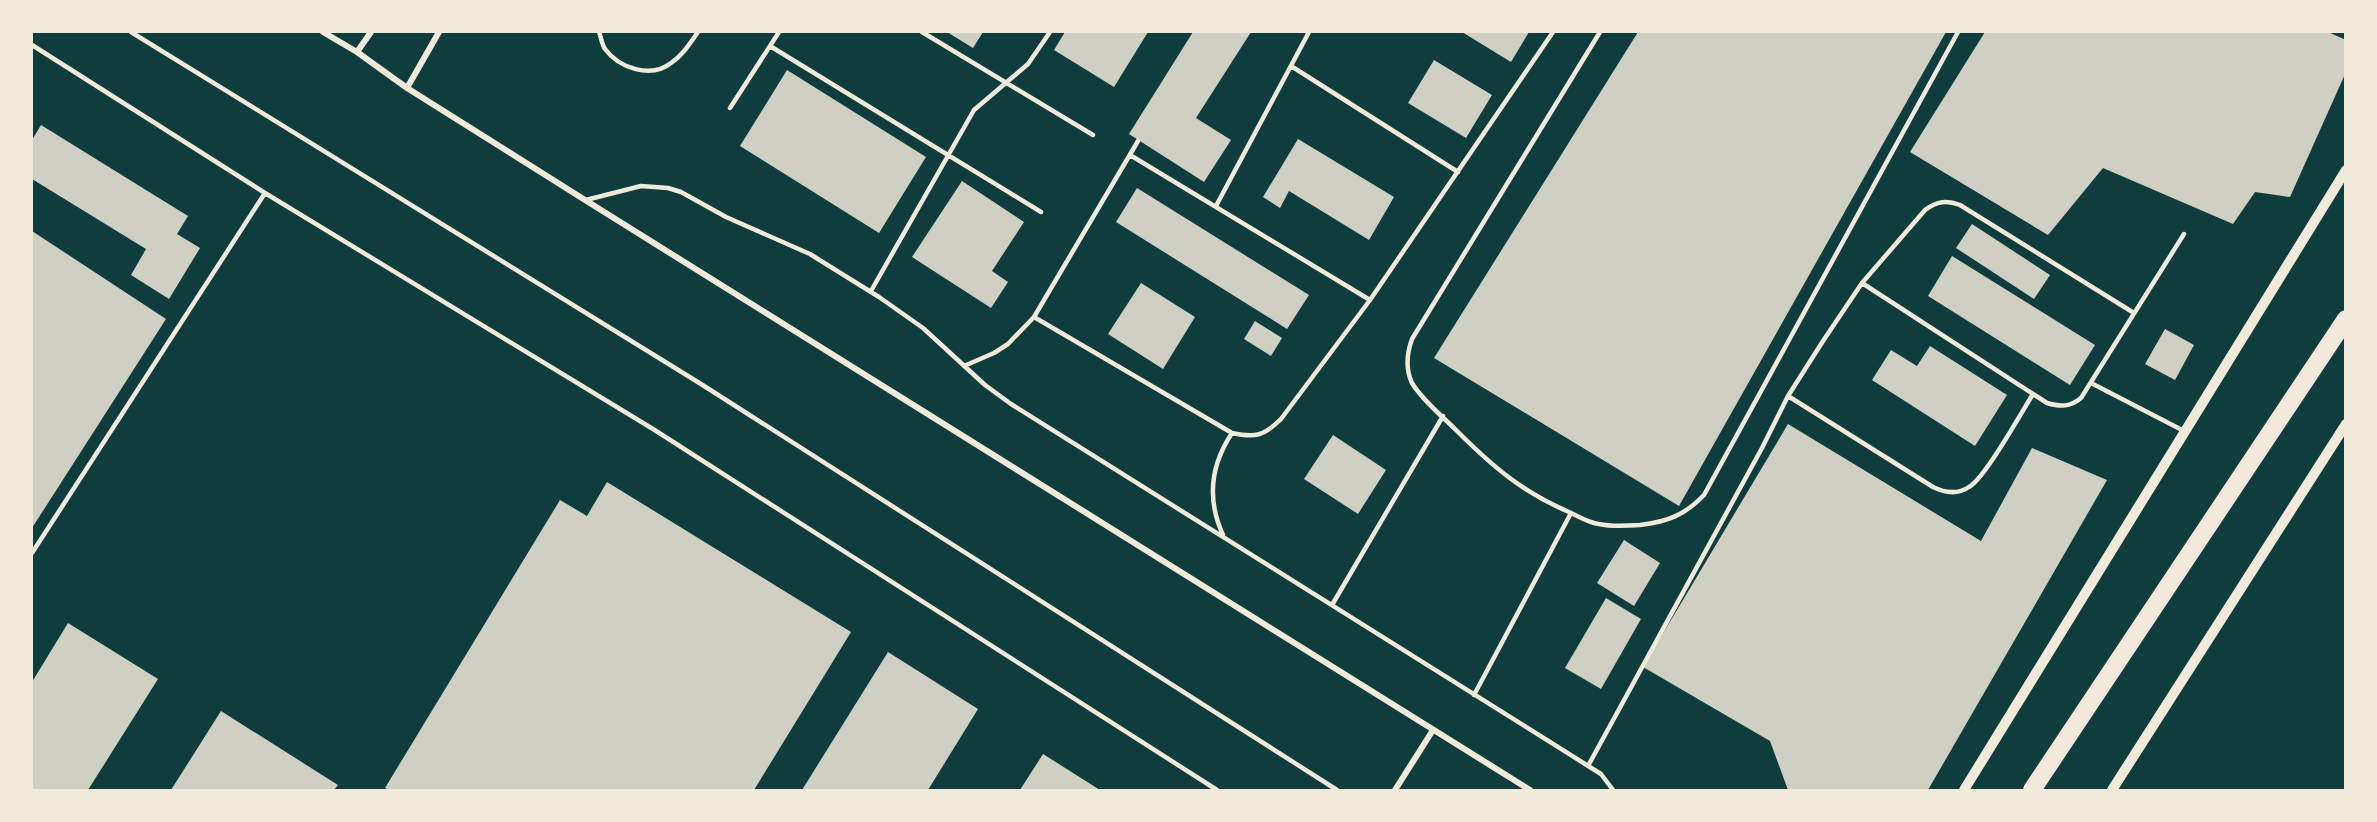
<svg xmlns="http://www.w3.org/2000/svg" width="2377" height="822" font-family="Quicksand,sans-serif">
  <style>
    .building { fill: #cfcfc3 }
    .lines { fill: none; stroke-linecap: round; stroke-linejoin: round }
    .service { stroke: #f1e9da; stroke-width: 4.5 }
    .minor { stroke: #f1e9da; stroke-width: 6 }
    .tertiary { stroke: #f1e9da; stroke-width: 10 }
    .motorway { stroke: #f1e9da; stroke-width: 18 }
  </style>
  <rect width="100%" height="100%" fill="#0f3d3e"/>
  <path class="building" d="M947 32H983L973 48Z
    M1065 32H1148L1114 87 1054 50Z
    M1193 32H1251L1196 118 1231 140 1204 182 1129 134Z
    M1462 32H1529L1511 62Z
    M1638 32H1946L1679 506 1434 358Z
    M1985 32H2328L2346 40V72L2290 197 2255 192 2233 224 2103 168 2048 235 1910 152Z
    M1434 60 1492 95 1466 138 1408 103Z
    M787 70 926 157 879 233 740 146Z
    M41 125 188 216 177 234 200 248 169 299 131 275 146 249 32 179V140Z
    M1298 139 1394 197 1369 240 1289 191 1280 208 1263 197Z
    M962 181 1024 222 992 271 1008 282 991 308 912 257Z
    M1137 188 1309 295 1287 329 1116 222Z
    M1972 224 2050 275 2034 299 1956 248Z
    M32 231 166 319 32 528Z
    M1952 256 2095 345 2070 385 1928 296Z
    M1141 283 1195 317 1163 369 1108 334Z
    M1255 321 1282 338 1271 356 1244 339Z
    M2165 329 2194 345 2175 380 2145 364Z
    M1930 346 2007 395 1975 446 1872 380 1891 350 1917 366Z
    M1788 424 1981 541 2032 448 2107 480 1928 790H1788L1770 741 1643 667Z
    M1333 435 1386 470 1358 514 1304 479Z
    M607 482 851 632 754 790H389L385 788 560 500 587 516Z
    M1624 540 1660 563 1634 606 1597 583Z
    M1606 598 1641 619 1601 689 1565 668Z
    M68 623 158 679 88 790H32V682Z
    M888 652 978 709 928 790H802Z
    M221 711 338 785 334 790H171Z
    M1043 754 1100 790H1020Z"/>
  <g class="lines">
    <path class="service" d="M131 32 701 384 1337 790
      M599 32C601 37 602 45 605 49 619 68 651 79 671 63 683 55 690 43 698 32
      M922 32 1093 135
      M1600 32 1412 339C1407 353 1405 368 1412 383 1422 400 1442 416 1456 430 1492 466 1522 492 1569 512 1578 516 1589 523 1599 524 1612 527 1626 526 1640 525 1667 522 1685 515 1704 495L1958 32
      M32 45 265 193 653 429 1217 790
      M770 46 1041 212
      M1291 66 1458 172
      M730 108 779 32
      M1130 155 1370 300
      M586 200 641 186 668 188 681 192 726 217 810 254 879 297 923 328 985 385 1011 404 1601 774 1613 790
      M1216 206 1309 32
      M1862 283 2047 403C2061 407 2070 407 2081 398L2184 234
      M871 291 974 110 1028 64 1050 32
      M1034 317 1232 433C1255 438 1264 436 1281 419L1370 300 1553 32
      M964 366 994 353 1008 344 1034 317 1138 141
      M2091 383 2184 431
      M1788 396 1933 487C1945 493 1957 495 1969 487 1985 478 2021 413 2033 394
      M1223 535C1207 500 1210 466 1232 433
      M32 553 265 193
      M1332 605 1443 416
      M1474 695 1571 513
      M1588 766 1762 448 1788 396 1823 341 1862 283 1925 210C1937 201 1947 200 1960 205L2134 313"/>
    <path class="minor" d="M323 32 357 52 407 88 585 200 1530 790
      M357 52 371 32
      M407 88 439 32
      M1395 790 1433 730"/>
    <path class="tertiary" d="M1964 790 2346 170
      M2112 790 2346 424"/>
    <path class="motorway" d="M2032 790 2346 319"/>
  </g>
  <rect width="2377" height="822" fill="none" stroke="#f1e9da" stroke-width="66"/>
</svg>
